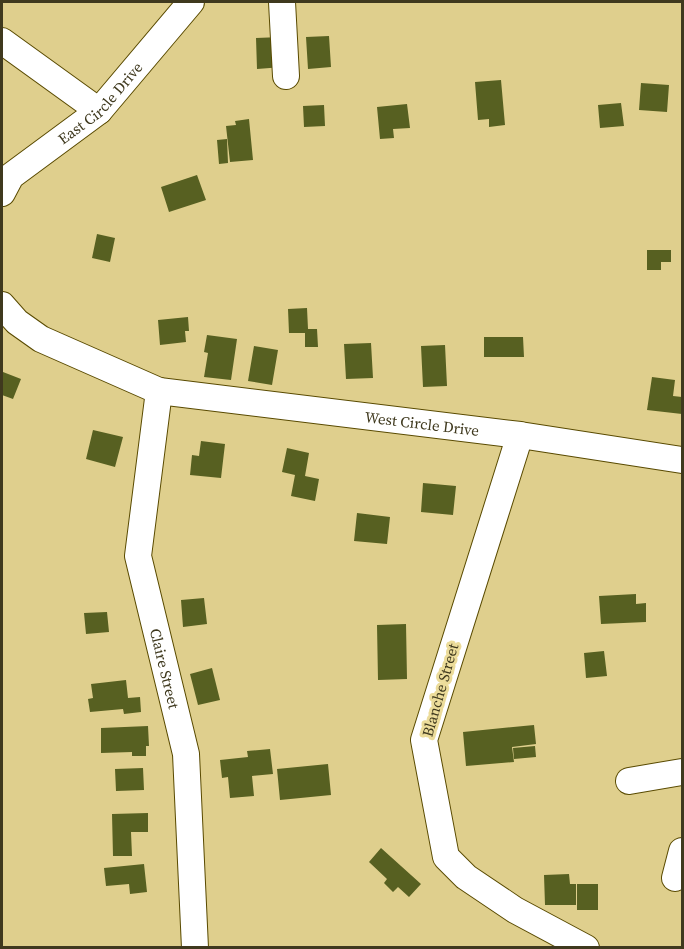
<svg xmlns="http://www.w3.org/2000/svg" width="684" height="949" font-family="'Source Serif 4',serif">
  <style>
    .building { fill: #576021 }
    .lines { fill: none; stroke-linecap: round; stroke-linejoin: round }
    .minor-casing { stroke: #594a00; stroke-width: 28 }
    .minor { stroke: #fff; stroke-width: 26 }
    .labels { text-anchor: middle; dominant-baseline: central; stroke-width: 6; stroke-linejoin: round; paint-order: stroke }
    .street-label { font-size: 15px; fill: #3f391e; stroke: #ecdc9a }
  </style>
  <rect width="100%" height="100%" fill="#dfcf8d"/>
  <path class="building" d="M329 36 331 67 308 69 306 37Z
    M281 37 283 67 257 69 256 38Z
    M501 80 505 125 489 127V119L478 120 475 82Z
    M641 83 669 85 667 112 639 110Z
    M621 103 624 126 600 128 598 105Z
    M407 104 410 128 393 129 394 138 380 139 377 107Z
    M324 105 325 126 304 127 303 106Z
    M249 119 253 160 230 162 226 126 236 125 235 121Z
    M227 139 228 163 219 164 217 140Z
    M197 175 206 200 169 212 161 187Z
    M97 234 115 238 110 262 92 258Z
    M647 250H671V262H661V270H647Z
    M307 308 308 329H317L318 347H305V333H289L288 309Z
    M188 317 189 331H185L186 342 160 345 158 320Z
    M207 335 237 339 231 380 204 377 208 353 204 352Z
    M484 337H523L524 357H484Z
    M371 343 373 378 346 379 344 344Z
    M445 345 447 386 423 387 421 346Z
    M254 346 278 350 272 385 248 381Z
    M3 372 21 379 13 399 2 395Z
    M652 377 675 380 673 396 682 397V414L647 410Z
    M93 430 123 437 115 467 86 459Z
    M201 441 225 444 221 478 190 475 192 455 199 456Z
    M287 448 309 453 305 476 319 479 315 501 291 496 295 475 282 472Z
    M423 483 456 486 453 515 421 512Z
    M357 513 390 517 387 544 354 541Z
    M636 594V604L646 603V622L601 624 599 596Z
    M204 598 207 624 183 627 181 600Z
    M107 612 109 632 86 634 84 613Z
    M406 624 407 679 378 680 377 625Z
    M604 651 607 676 586 678 584 653Z
    M212 668 220 700 198 705 190 674Z
    M126 680 128 698 140 697 141 712 124 714 123 709 90 712 88 699 93 698 91 684Z
    M534 725 536 744 512 747 514 762 466 766 463 732Z
    M148 726 149 746H146V756H132V752L101 753V728Z
    M535 746 536 757 514 759 513 748Z
    M270 749 273 774 252 776 254 796 230 798 228 777 222 778 220 760 248 757 247 751Z
    M328 764 331 795 280 800 277 769Z
    M143 768 144 790 116 791 115 769Z
    M148 813V832H131L132 856H113L112 814Z
    M381 848 421 884 409 897 398 887 393 892 384 883 387 879 369 862Z
    M144 864 147 892 130 894 129 884 106 886 104 868Z
    M569 874 570 884H576V905H545L544 875Z
    M577 884H598V910H577Z"/>
  <g class="lines">
    <g class="minor-casing">
      <g id="minor">
        <path d="M282 2 286 76"/>
        <path d="M2 41 99 111"/>
        <path id="s1" d="M2 193 11 176 99 111 191 2"/>
        <path id="s2" d="M2 305 17 322 41 339 159 391 520 435 682 460"/>
        <path id="s3" d="M159 391 138 556 186 754 195 948"/>
        <path d="M520 435 424 740 446 857 466 877 515 910 586 948"/>
        <path d="M629 781 682 772"/>
        <path d="M675 878 682 851"/>
      </g>
    </g>
    <use href="#minor" class="minor"/>
  </g>
  <g class="labels">
    <g class="street-label">
      <text stroke="none"><textPath href="#s1" startOffset="135">East Circle Drive</textPath></text>
      <text stroke="none"><textPath href="#s2" startOffset="446">West Circle Drive</textPath></text>
      <text stroke="none"><textPath href="#s3" startOffset="282">Claire Street</textPath></text>
      <text transform="translate(440 690) rotate(-74)">Blanche Street</text>
    </g>
  </g>
  <rect width="684" height="949" fill="none" stroke="#3f391e" stroke-width="6"/>
</svg>
